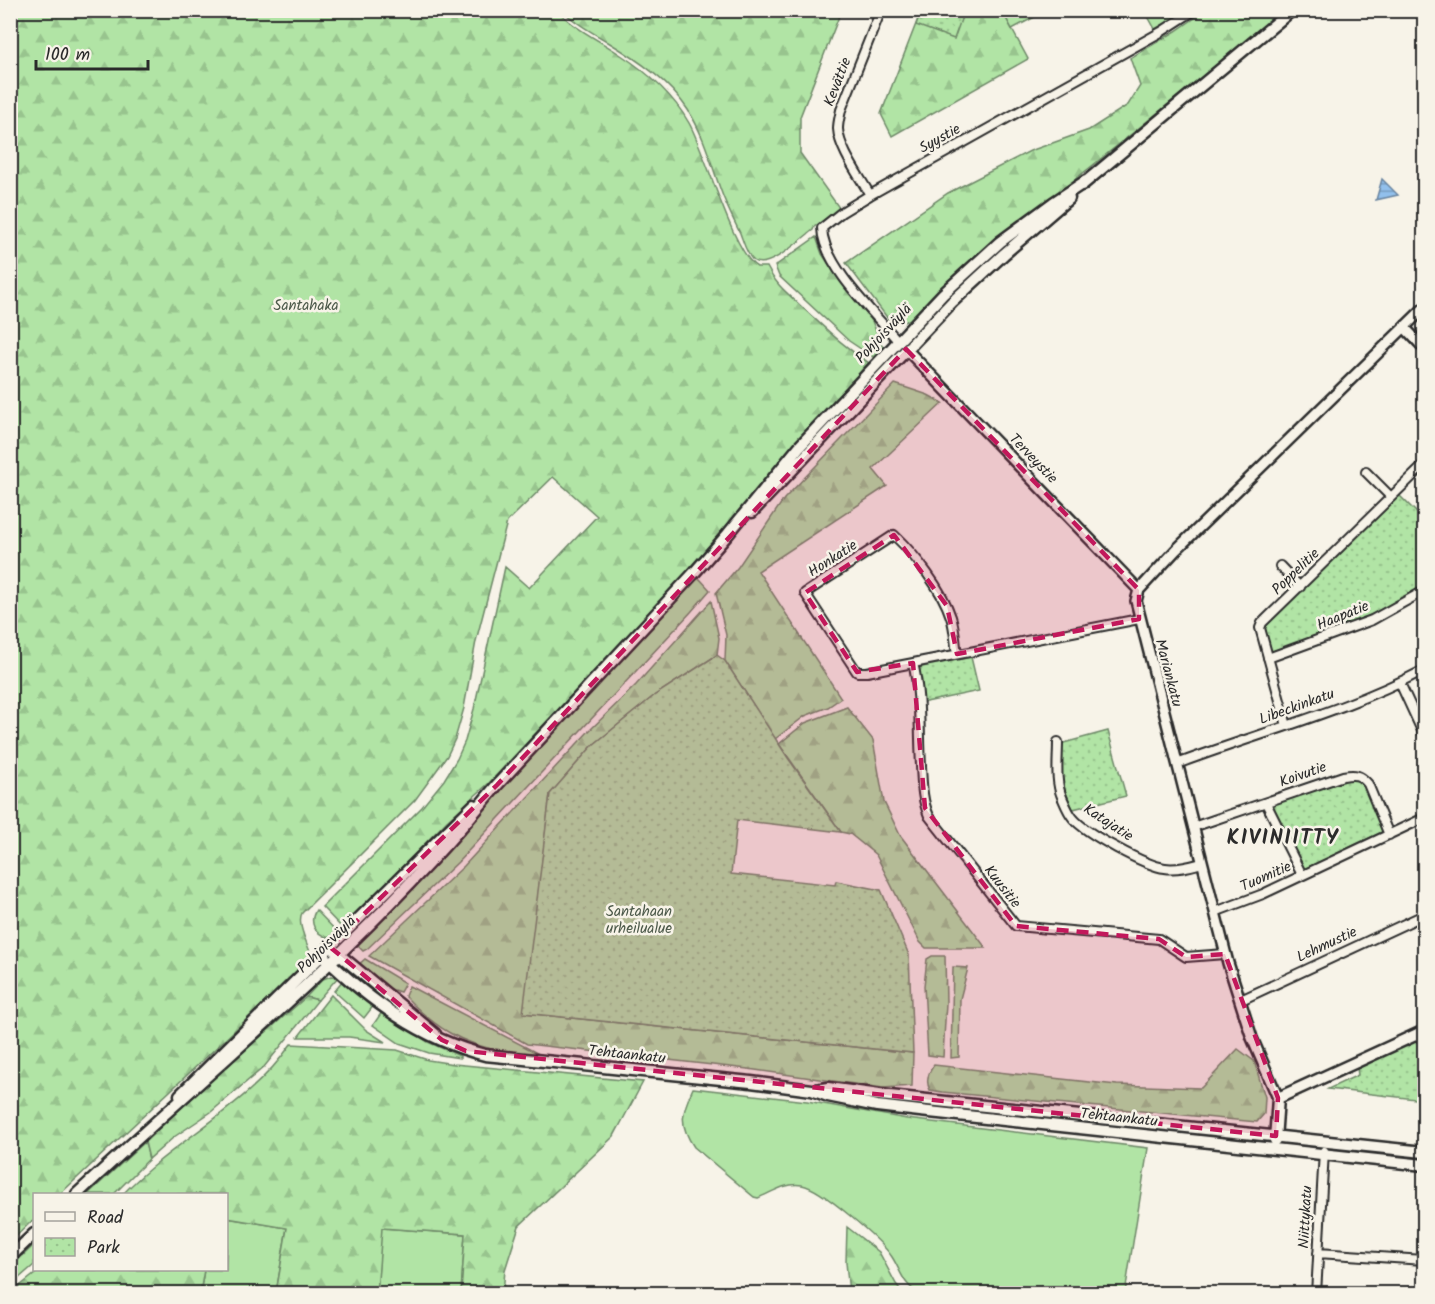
<svg xmlns="http://www.w3.org/2000/svg" width="1435" height="1304" font-family="Kalam,sans-serif">
  <style>
    .green { fill: #b1e4a5; stroke: #6e8868; stroke-width: 1.5 }
    .forest { fill: url(#forest-firs); stroke: #6e8868; stroke-width: 1.5 }
    .park { fill: url(#park-dots); stroke: #6e8868; stroke-width: 1.5 }
    .water { fill: url(#water-rules); stroke: #69849f; stroke-width: 1.5 }
    .lines { fill: none; stroke-linecap: round; stroke-linejoin: round }
    .minor-casing { stroke: #2b2b2b; stroke-width: 12 }
    .tertiary-casing { stroke: #2b2b2b; stroke-width: 14 }
    .secondary-casing { stroke: #2b2b2b; stroke-width: 15 }
    .minor { stroke: #f7f3e8; stroke-width: 8 }
    .tertiary { stroke: #f7f3e8; stroke-width: 9 }
    .secondary { stroke: #f7f3e8; stroke-width: 10 }
    .marked { fill: #c2185b; fill-opacity: 0.2; stroke: #c2185b; stroke-width: 4.5; stroke-dasharray: 12 8; stroke-linejoin: round }
    .labels { text-anchor: middle; dominant-baseline: central; stroke-width: 5; stroke-linejoin: round; paint-order: stroke }
    .street-label { font-size: 15px; fill: #2b2b2b; stroke: #f7f3e8 }
    .park-label { font-size: 15px; fill: #4c594a; stroke: #f7f3e8 }
    .district-label { font-size: 21px; font-weight: bold; letter-spacing: 1.5px; fill: #2b2b2b; stroke: #f7f3e8 }
  </style>
  <defs>
    <pattern id="forest-firs" width="22" height="20" patternUnits="userSpaceOnUse" patternTransform="scale(1.5)"><rect width="22" height="20" fill="#b1e4a5"/><path d="M5 1l3.5 6h-7zM16 11l3.5 6h-7z" fill="#98c48e"/></pattern>
    <pattern id="park-dots" width="8" height="8" patternUnits="userSpaceOnUse" patternTransform="scale(1.5)"><rect width="8" height="8" fill="#b1e4a5"/><path d="M2 2h.1M6 6h.1" fill="none" stroke="#98c48e" stroke-width="1.8" stroke-linecap="round"/></pattern>
    <pattern id="water-rules" width="6" height="5" patternUnits="userSpaceOnUse" patternTransform="scale(1.5)"><rect width="6" height="5" fill="#92c0ec"/><path d="M0 2.5h6" fill="none" stroke="#779cbf"/></pattern>
  </defs>
  <rect width="100%" height="100%" fill="#f7f3e8"/>
  <filter id="ink" filterUnits="userSpaceOnUse"><feTurbulence type="fractalNoise" baseFrequency=".0167" numOctaves="2"/><feDisplacementMap in="SourceGraphic" scale="12" xChannelSelector="R" yChannelSelector="G"/><feConvolveMatrix kernelMatrix="1 2 1 2 8 2 1 2 1" color-interpolation-filters="sRGB"/></filter>
  <g filter="url(#ink)">
    <path class="green" d="M1002 11H1046L1012 29Z
      M696 579H700L710 590 691 612 458 862 367 949 363 951 357 945Z
      M316 910 339 934 329 938C315 934 308 923 316 910Z
      M365 959 405 983 400 992 381 986 357 966Z
      M331 976 338 977 318 1000 306 997 323 979Z
      M343 980 374 1005 364 1018 334 991Z
      M409 986 537 1053C526 1056 516 1054 505 1052 461 1044 435 1028 405 996Z
      M382 1012 428 1042 460 1056V1058L429 1053 399 1043 373 1025Z
      M693 1088 807 1101 907 1119 1148 1148 1125 1293H919C903 1285 901 1271 892 1257 881 1240 821 1188 802 1185 786 1182 773 1192 758 1198L754 1197 694 1147C678 1124 682 1112 693 1088Z
      M145 1142 149 1159 114 1194H88Z
      M227 1218 287 1228 276 1293 200 1294 204 1270H226Z
      M381 1228 465 1234 461 1293 377 1294Z
      M34 1245V1265L11 1285V1267Z"/>
    <path class="forest" d="M11 11H558C575 29 597 39 618 53 646 71 672 93 689 123 706 153 733 253 757 267H767C776 286 790 295 804 309 827 330 843 346 869 363L800 438 687 573 488 784 447 821 342 928 322 907 422 807 444 780 457 759 465 741 474 709 505 567 529 588 597 516 553 477 507 522 476 641 464 708 455 739 447 756 415 800 302 913C296 924 309 946 312 958L60 1194H34V1219L11 1241Z
      M563 11H841L800 117V153L840 209 814 227 813 230C802 238 768 271 754 261 747 256 743 241 740 233 733 219 726 205 721 191 711 163 704 135 688 110 669 81 638 60 608 42 592 32 576 24 563 11Z
      M921 11H1002L1028 59 892 136 881 114Z
      M1145 11H1188L1155 29Z
      M1205 11H1283L1092 166 970 261 912 319 900 323 889 320 846 263 948 193 1030 151 1089 130 1128 105 1140 86 1130 58 1176 31Z
      M816 237 822 254 836 275 872 321 883 348 873 357 849 341 779 276 775 266Z
      M895 384 928 395 943 403 873 469 887 486 758 571 841 698 828 707 805 716 775 739 725 661 726 635 716 593 738 567 784 499Z
      M711 601 719 638 717 655 655 695 593 745 550 794 524 1013 913 1053 912 1086 883 1088 748 1069 527 1044 369 956 464 866 588 732 636 685Z
      M847 707 873 740 884 802 900 835 986 948H926L920 942 876 855 850 834 841 832 779 744 805 723Z
      M932 956H945L946 1003 943 1057 928 1055 924 986 927 959Z
      M953 967 968 968 960 999 959 1057 951 1058Z
      M331 995 366 1030 385 1042 349 1037H298Z
      M306 997 318 1000 264 1067 211 1112 174 1137 149 1159 145 1142 201 1089Z
      M291 1044 397 1050 428 1060 454 1064 643 1082 614 1136 519 1226 505 1270 503 1293H461L465 1234 382 1228 377 1293H276L287 1228 227 1218 226 1194H123C174 1140 249 1106 291 1044Z
      M1238 1049 1254 1061 1265 1097 1264 1114 1257 1122 942 1092 930 1090C925 1081 928 1073 934 1065L1117 1085 1201 1088Z
      M847 1227 879 1252 896 1284 903 1293H849L846 1262Z
      M40 1270H204L200 1293H11Z"/>
    <path class="park" d="M921 11H964L954 39 916 25Z
      M1398 494 1424 520V588L1367 618 1271 653 1265 628 1270 620Z
      M717 655 725 661 788 758 841 832 737 820 731 874 835 885 836 881 881 890 909 955 913 1053 523 1013 550 794 593 745 655 695Z
      M971 657 979 691 921 703 917 668Z
      M1108 731 1126 796 1073 809 1062 783 1060 744Z
      M1354 777 1365 786 1384 831 1302 870 1271 805Z
      M1424 1036V1100L1328 1089 1358 1075 1357 1068Z"/>
    <path class="water" d="M1382 179 1398 195 1376 200Z"/>
    <g class="lines">
      <g class="minor-casing">
        <path id="minor" d="M870 195C860 177 839 149 838 129 838 122 840 116 841 110L881 10
          M898 341C874 313 823 265 822 228L842 212 870 195 1161 32 1195 10
          M1366 472 1391 497
          M1280 566 1300 587
          M957 654C955 642 955 629 951 617 942 589 915 555 894 535L805 593 857 672H867L1139 619
          M1268 658 1372 620 1424 591
          M913 663C921 695 919 732 921 766 922 783 922 800 929 816L1016 926 1159 939 1186 957 1225 954
          M1400 683 1424 735
          M1287 726 1260 628 1262 623 1423 466 1424 468
          M1058 742C1058 760 1055 781 1062 797 1065 804 1068 812 1073 818 1085 833 1146 866 1165 868 1177 870 1191 866 1202 863
          M1177 764C1259 733 1346 711 1424 670
          M1266 803 1302 875
          M1193 827 1343 776C1354 774 1360 774 1368 784L1389 835
          M1215 912 1263 894 1424 818
          M1241 1000 1424 915
          M1318 1253 1424 1260
          M1316 1294 1324 1151"/>
      </g>
      <g class="tertiary-casing">
        <path id="tertiary" d="M1405 328 1424 348
          M906 349 1139 590
          M1278 1098 1252 1038 1228 963 1136 601 1139 590 1176 550 1424 308"/>
      </g>
      <g class="secondary-casing">
        <path id="secondary" d="M1082 185 1292 10
          M752 512 952 302 1004 254 1069 198
          M336 952 435 1034
          M322 955C369 1000 421 1039 485 1055L751 1082 812 1090 828 1096 877 1106 920 1111 1424 1165
          M815 1090 828 1088 880 1095 1424 1152
          M180 1095 474 805
          M1275 1140 1278 1098 1424 1031
          M77 1194C220 1061 373 937 497 785L694 573 728 534 799 447 943 294 1000 242 1053 203 1086 181
          M10 1257 34 1234"/>
      </g>
      <use href="#minor" class="minor"/>
      <use href="#tertiary" class="tertiary"/>
      <use href="#secondary" class="secondary"/>
    </g>
  </g>
  <path class="marked" d="M906 349 1139 590V619L957 654 947 606 894 535 805 593 857 672 913 663 925 808 1016 926 1159 939 1186 957 1225 954 1278 1098 1276 1136 466 1051 442 1040 330 947 497 785Z"/>
  <g class="labels">
    <g class="street-label">
      <text transform="translate(838 82) rotate(-69)">Kevättie</text>
      <text transform="translate(940 139) rotate(-29)">Syystie</text>
      <text transform="translate(884 334) rotate(-47)">Pohjoisväylä</text>
      <text transform="translate(1033 459) rotate(46)">Terveystie</text>
      <text transform="translate(833 559) rotate(-33)">Honkatie</text>
      <text transform="translate(1296 572) rotate(-44)">Poppelitie</text>
      <text transform="translate(1343 616) rotate(-22)">Haapatie</text>
      <text transform="translate(1168 673) rotate(75)">Mariankatu</text>
      <text transform="translate(1297 707) rotate(-20)">Libeckinkatu</text>
      <text transform="translate(1303 775) rotate(-20)">Koivutie</text>
      <text transform="translate(1108 823) rotate(33)">Katajatie</text>
      <text transform="translate(1266 877) rotate(-24)">Tuomitie</text>
      <text transform="translate(1002 887) rotate(52)">Kuusitie</text>
      <text transform="translate(327 945) rotate(-44)">Pohjoisväylä</text>
      <text transform="translate(1327 945) rotate(-25)">Lehmustie</text>
      <text transform="translate(627 1055) rotate(6)">Tehtaankatu</text>
      <text transform="translate(1119 1118) rotate(6)">Tehtaankatu</text>
      <text transform="translate(1306 1217) rotate(-87)">Niittykatu</text>
    </g>
    <g class="park-label">
      <text x="306" y="306">Santahaka</text>
      <text x="639" y="912">Santahaan<tspan x="639" dy="17">urheilualue</tspan></text>
    </g>
    <g class="district-label">
      <text x="1283" y="838">KIVINIITTY</text>
    </g>
  </g>
  <rect width="1435" height="1304" fill="none" stroke="#f7f3e8" stroke-width="36"/>
  <rect x="18" y="18" width="1399" height="1268" fill="none" stroke="#2b2b2b" stroke-width="2" filter="url(#ink)"/>
  <rect x="33" y="1193" width="195" height="78" fill="#f7f3e8" stroke="#a5a39c" stroke-width="1.5"/>
  <rect x="45" y="1212" width="30" height="9" fill="#f7f3e8" stroke="#a5a39c" stroke-width="1.5"/>
  <text x="87" y="1223" font-size="18" fill="#2b2b2b">Road</text>
  <rect x="45" y="1238" width="30" height="18" fill="url(#park-dots)" stroke="#a5a39c" stroke-width="1.5"/>
  <text x="87" y="1253" font-size="18" fill="#2b2b2b">Park</text>
  <path d="M36 60v9h112v-9" fill="none" stroke="#2b2b2b" stroke-width="3"/>
  <text x="45" y="60" font-size="18" fill="#2b2b2b" stroke="#f7f3e8" stroke-width="4.5" paint-order="stroke">100 m</text>
</svg>
